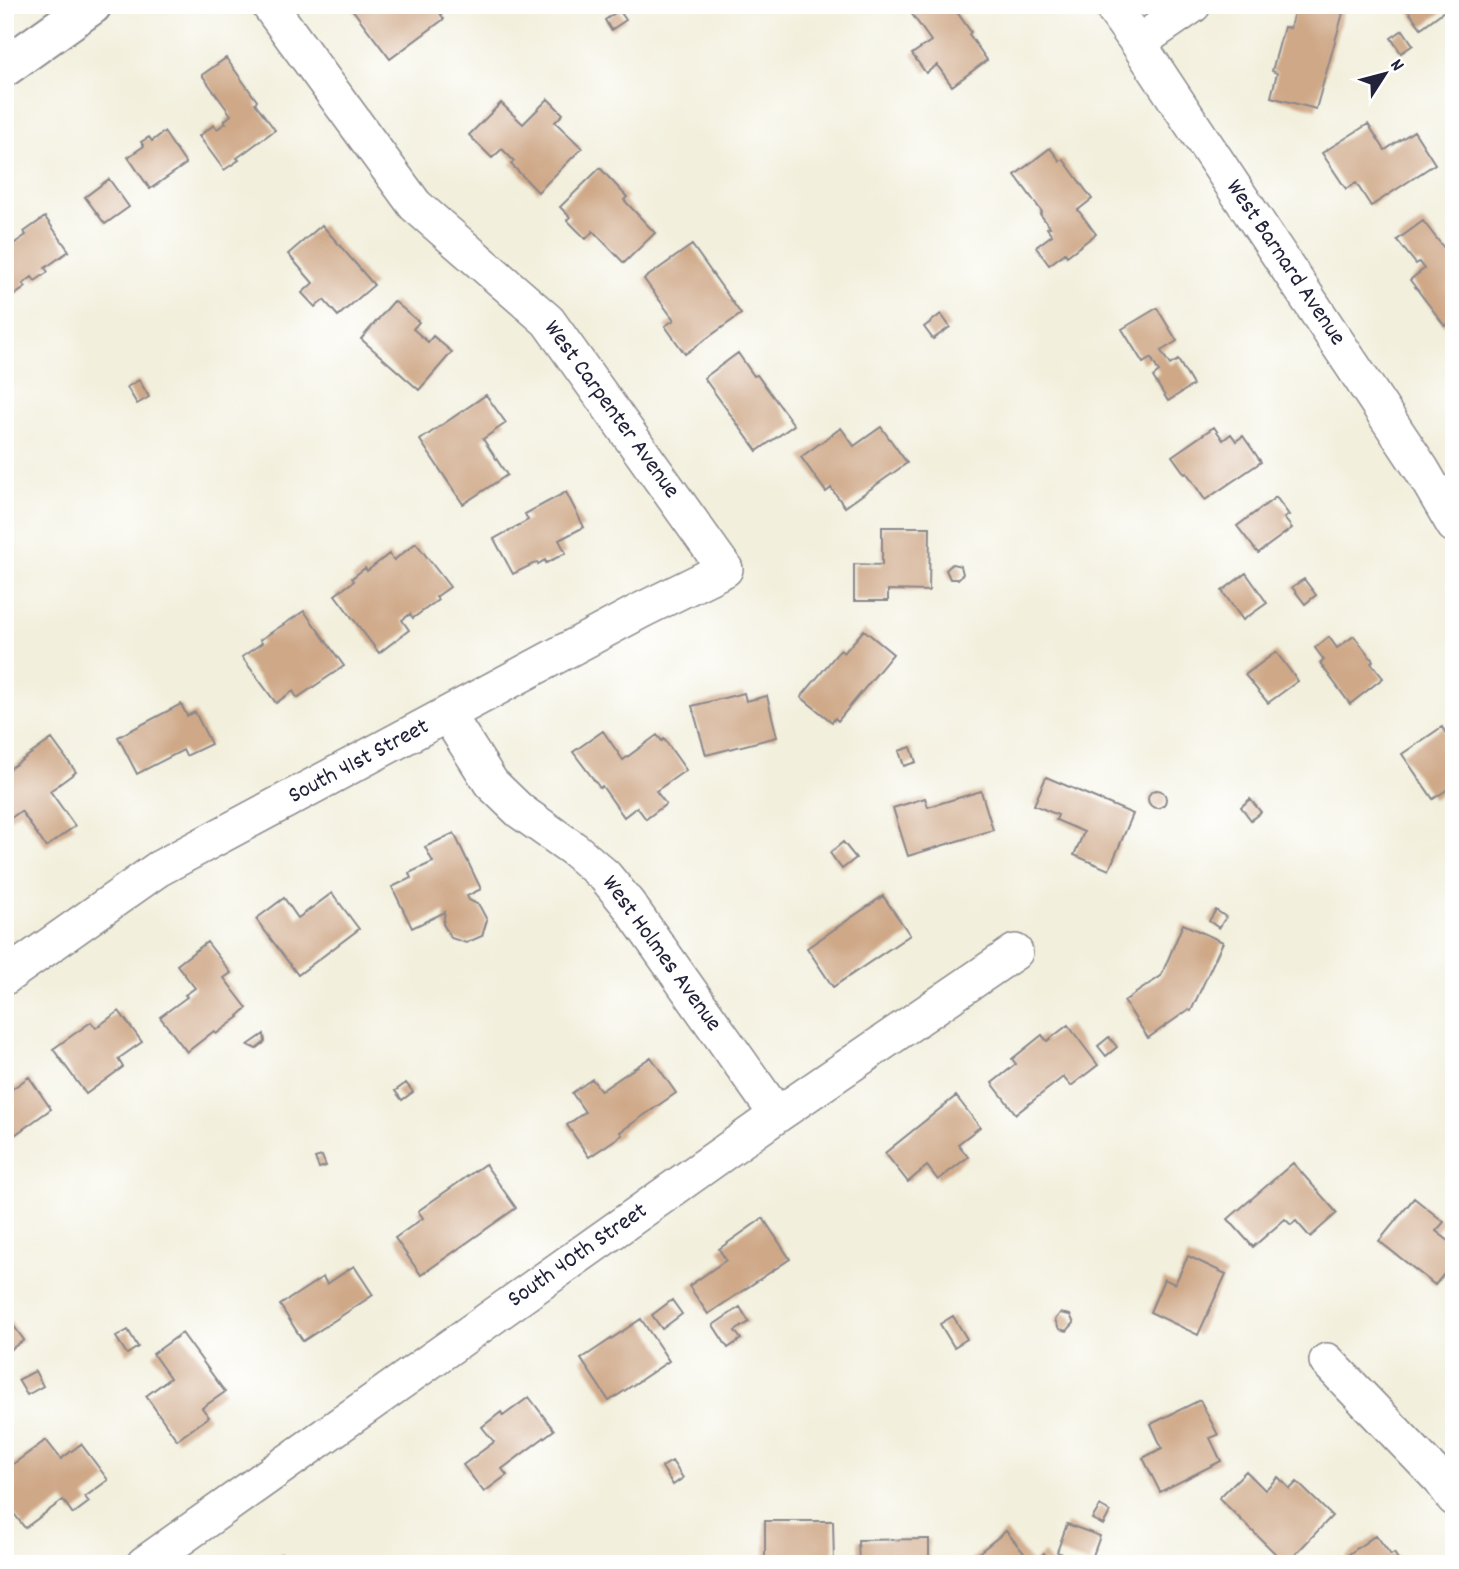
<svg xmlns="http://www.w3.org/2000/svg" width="1459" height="1569" font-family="Dekko,sans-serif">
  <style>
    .building { fill: #cfa887 }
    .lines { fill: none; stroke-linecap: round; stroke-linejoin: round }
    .street-casing { stroke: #8a888c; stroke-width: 38 }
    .secondary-casing { stroke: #8a888c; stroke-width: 42 }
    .street { stroke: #fff; stroke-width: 35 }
    .secondary { stroke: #fff; stroke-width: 38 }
    .labels { text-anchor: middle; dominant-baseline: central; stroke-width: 5; stroke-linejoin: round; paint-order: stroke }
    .street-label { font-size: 24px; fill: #22223b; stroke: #fff }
  </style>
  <rect width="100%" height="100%" fill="#fff"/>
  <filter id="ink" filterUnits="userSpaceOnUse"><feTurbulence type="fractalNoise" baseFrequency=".0143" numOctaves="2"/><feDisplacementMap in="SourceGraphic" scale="14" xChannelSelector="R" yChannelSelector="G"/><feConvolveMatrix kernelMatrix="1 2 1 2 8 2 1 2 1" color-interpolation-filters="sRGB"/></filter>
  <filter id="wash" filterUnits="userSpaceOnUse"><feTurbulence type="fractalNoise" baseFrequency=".00686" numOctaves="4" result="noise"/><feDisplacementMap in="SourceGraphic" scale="28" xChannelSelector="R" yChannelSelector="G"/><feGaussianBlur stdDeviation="1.57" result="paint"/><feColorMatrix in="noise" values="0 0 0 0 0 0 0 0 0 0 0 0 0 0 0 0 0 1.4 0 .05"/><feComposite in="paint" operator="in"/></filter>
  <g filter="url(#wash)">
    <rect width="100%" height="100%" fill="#f2efdc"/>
    <g id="blocks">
      <path class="building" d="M349 5H434L444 19 390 59Z
        M915 5H952L971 32 969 34 987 60 952 86 937 65 926 73 912 54 931 41 909 10Z
        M1296 5H1315L1343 13 1316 109 1271 97 1277 73 1272 71 1284 27 1290 28Z
        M1404 5H1452L1421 28Z
        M619 10 626 20 611 30 605 20Z
        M1403 30 1413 45 1401 53 1391 38Z
        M226 58 257 101 255 103 275 130 237 158 239 160 224 170 199 136 214 125 217 129 226 123 224 121 231 115 202 75Z
        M548 99 563 114 555 122 582 148 538 192 511 164 514 161 502 149 492 158 469 135 501 103 523 124Z
        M1368 124 1385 150 1414 131 1435 164 1371 206 1356 183 1346 189 1322 153Z
        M164 132 186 164 150 189 128 157 144 146 141 142 149 137 152 141Z
        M1050 148 1060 161 1063 159 1092 199 1078 210 1096 234 1067 256 1065 253 1049 265 1036 247 1052 235 1047 228 1050 227 1040 214 1042 212 1015 175Z
        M600 168 627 197 624 200 655 233 624 263 593 231 586 239 567 220 570 217 560 207Z
        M109 179 129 207 105 224 85 197Z
        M45 217 69 251 45 268 48 272 35 281 32 277 23 284 26 287 9 299 5 295V250L26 235 24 232Z
        M1423 221 1454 261V319L1445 326 1410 280 1424 269 1419 262 1416 264 1397 240Z
        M322 225 374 285 338 316 324 300 315 307 302 293 313 283 288 254Z
        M692 245 741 314 685 354 665 326 674 320 644 279Z
        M394 301 419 322 413 329 428 342 433 336 452 352 419 390 361 339Z
        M1157 308 1177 341 1161 351 1170 365 1178 360 1193 385 1168 401 1153 377 1159 372 1151 358 1143 363 1122 329Z
        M941 314 950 327 933 339 924 327Z
        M738 353 754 376 757 375 794 425 757 451 704 378Z
        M139 380 149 397 137 404 127 387Z
        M486 395 506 423 483 439 507 475 463 504 420 440Z
        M881 427 907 463 845 507 831 488 826 492 801 457 841 428 854 446Z
        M1214 427 1223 440 1231 434 1236 441 1243 436 1261 462 1205 500 1187 473 1185 474 1172 456Z
        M566 492 584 527 559 540 566 553 546 563 545 560 538 564 537 562 513 574 494 539 528 520 525 514Z
        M1276 497 1289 515 1284 518 1292 528 1258 553 1237 526Z
        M882 527H930L929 591 888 590V601H854V564L882 565Z
        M416 543 450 587 436 597 438 600 413 618 410 614 402 620 409 630 379 653 335 595 354 581 352 578 365 568 367 571 389 554 394 560Z
        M952 564 961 566 963 574 958 579H950L946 570Z
        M1246 573 1267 603 1243 620 1222 591Z
        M1304 579 1316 595 1305 604 1292 587Z
        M304 611 344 666 297 698 293 691 276 703 242 657 262 643 260 640Z
        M864 630 893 654 838 721 835 718 832 722 801 697 840 650 844 653Z
        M1354 636 1373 661 1371 663 1383 678 1350 704 1320 663 1324 660 1315 648 1329 637 1337 648Z
        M1276 652 1298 681 1268 703 1245 675Z
        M744 693 746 701 767 696 777 737 706 755 692 706Z
        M181 704 187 716 195 712 211 744 186 756 183 750 137 774 118 737Z
        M1442 727 1450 739 1454 736V785L1433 799 1402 754Z
        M603 731 623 760 657 735 662 741 664 739 686 770 656 791 666 804 646 819 637 807 624 817 602 786 600 788 573 752Z
        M52 739 76 772 50 791 75 826 46 847 21 811 5 822V772Z
        M911 747 916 762 904 766 899 751Z
        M1046 777 1133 814 1109 870 1074 855 1084 832 1056 820 1058 815 1034 805Z
        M1148 799a9 9 0 1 1 18 0a9 9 0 1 1-18 0Z
        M981 791 993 830 908 856 893 808 925 798 928 807Z
        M1250 799 1261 812 1251 820 1241 807Z
        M454 833 481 889 467 896 469 900 479 905 487 920 482 936 466 943 451 938 443 924 445 912 412 928 392 887 411 878 409 873 433 862 425 847Z
        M843 842 856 858 842 869 830 853Z
        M332 893 359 929 298 975 256 919 284 898 298 918Z
        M883 896 910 935 833 987 807 948Z
        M1216 910 1226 917 1219 928 1209 921Z
        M1183 924 1223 942 1191 1011 1188 1010 1148 1038 1124 1001 1161 976Z
        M207 942 231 973 224 978 247 1008 238 1016 239 1017 216 1034 214 1031 187 1052 160 1017 187 997 185 995 195 988 177 965Z
        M119 1011 142 1042 118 1059 123 1067 86 1094 53 1049 91 1022 96 1028Z
        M1068 1025 1098 1065 1071 1086 1063 1077 1016 1114 992 1083 1016 1064 1012 1059 1042 1035 1047 1041Z
        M264 1034 265 1042 256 1049 248 1045Z
        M1109 1037 1117 1047 1106 1056 1098 1046Z
        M651 1057 676 1093 620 1132 622 1135 589 1157 567 1125 585 1112 572 1093 592 1079 601 1091Z
        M29 1077 51 1109 9 1139 7 1136 5 1138V1094Z
        M406 1083 413 1092 402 1100 395 1091Z
        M956 1096 980 1127 958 1144 968 1157 938 1180 927 1166 908 1182 885 1153Z
        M322 1156 326 1166 319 1168 315 1158Z
        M1293 1163 1337 1213 1310 1237 1296 1221 1291 1225 1285 1219 1253 1247 1228 1219Z
        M485 1164 516 1208 421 1275 395 1238 423 1218 418 1211Z
        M1414 1198 1444 1222 1436 1231 1454 1245V1262L1435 1285 1379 1241Z
        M763 1218 790 1259 708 1314 689 1286 726 1260 719 1249Z
        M1188 1256 1226 1274 1198 1335 1150 1312 1164 1279 1175 1284Z
        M354 1266 373 1295 303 1341 280 1305 323 1277 327 1284Z
        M672 1300 682 1314 662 1329 652 1315Z
        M740 1307 749 1322 735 1331 741 1339 728 1348 713 1325Z
        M1060 1313 1070 1315 1074 1323 1067 1331 1059 1329 1055 1320Z
        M5 1314 24 1340 5 1353Z
        M953 1316 967 1339 954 1347 940 1324Z
        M641 1319 669 1361 609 1401 581 1359Z
        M128 1330 138 1347 127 1354 116 1337Z
        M182 1333 225 1392 202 1408 209 1417 177 1440 146 1396 170 1378 153 1354Z
        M35 1371 43 1386 27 1395 18 1380Z
        M529 1397 554 1430 502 1469 507 1475 484 1492 463 1465 494 1442 482 1427 501 1412 503 1416Z
        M1200 1400 1218 1435 1210 1438 1221 1461 1160 1492 1143 1458 1162 1448 1151 1424Z
        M46 1440 61 1459 81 1444 108 1480 85 1497 89 1502 73 1514 63 1500 25 1528 5 1502V1470Z
        M672 1461 683 1478 673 1485 662 1467Z
        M1246 1471 1265 1490 1278 1477 1290 1489 1297 1482 1332 1516 1286 1564 1219 1498Z
        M1100 1506 1110 1512 1103 1525 1092 1519Z
        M765 1521H833L834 1564H765Z
        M1067 1524 1100 1536 1090 1564 1057 1552Z
        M1006 1531 1032 1563 1044 1553 1052 1564H976L971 1559Z
        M1376 1535 1391 1555 1394 1553 1401 1564H1350L1345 1557Z
        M929 1539V1564H859L858 1540Z
        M281 1554 288 1564H268Z"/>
    </g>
  </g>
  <g filter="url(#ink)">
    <use href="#blocks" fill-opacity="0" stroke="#8a888c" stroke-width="2"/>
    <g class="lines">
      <g class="street-casing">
        <path id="street" d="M1111 5 1138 43 1422 470 1454 525
          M1138 43 1193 5
          M448 715 491 783 520 811 575 850 605 876 628 904 777 1115
          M5 977 158 869 642 610 725 569 548 321 415 205 269 5
          M1327 1361 1441 1480 1454 1498
          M144 1564 777 1115 1015 952"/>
      </g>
      <g class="secondary-casing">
        <path id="secondary" d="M5 67 92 5"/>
      </g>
      <use href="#street" class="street"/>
      <use href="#secondary" class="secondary"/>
    </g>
  </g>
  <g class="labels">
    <g class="street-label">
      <text transform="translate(1285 263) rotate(56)">West Barnard Avenue</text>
      <text transform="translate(611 410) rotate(54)">West Carpenter Avenue</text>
      <text transform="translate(359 762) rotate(-28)">South 41st Street</text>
      <text transform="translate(661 954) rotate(54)">West Holmes Avenue</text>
      <text transform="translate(578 1256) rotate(-35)">South 40th Street</text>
    </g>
  </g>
  <rect width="1459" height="1569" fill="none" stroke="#fff" stroke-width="28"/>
  <g transform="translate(1385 74) rotate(54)" stroke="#ffffff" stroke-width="5" paint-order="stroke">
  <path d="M0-5L12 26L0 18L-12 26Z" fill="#22223b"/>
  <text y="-10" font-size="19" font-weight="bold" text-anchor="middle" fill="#22223b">N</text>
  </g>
</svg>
